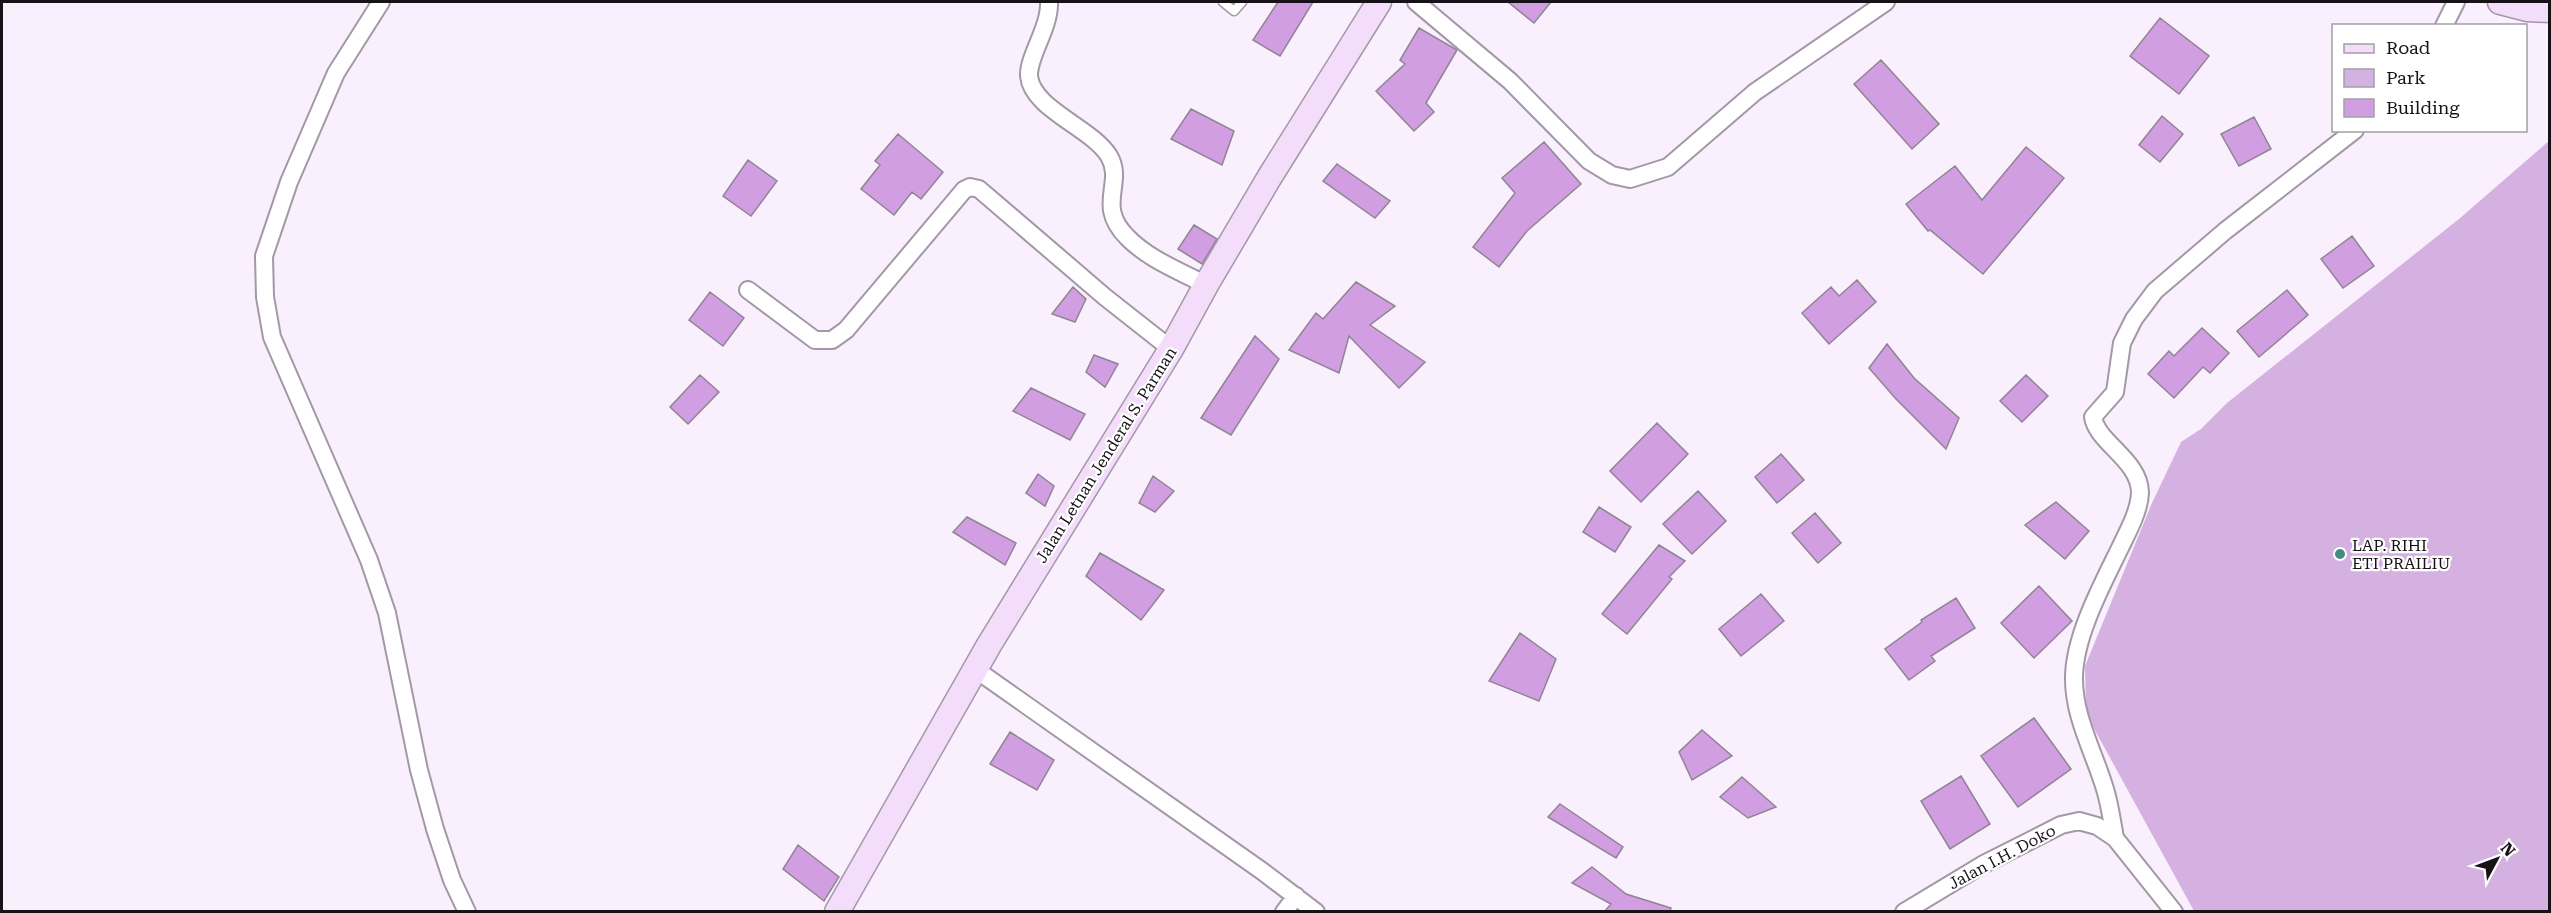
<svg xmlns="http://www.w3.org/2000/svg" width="2551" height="913" font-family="'Roboto Serif',serif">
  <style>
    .green { fill: #d4b1e0 }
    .building { fill: #d19ee2; stroke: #8f8494; stroke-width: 1.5 }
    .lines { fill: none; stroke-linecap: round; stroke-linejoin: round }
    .lane-casing { stroke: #a498a8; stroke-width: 11 }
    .street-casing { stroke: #a498a8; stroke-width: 20 }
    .secondary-casing { stroke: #a498a8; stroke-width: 27 }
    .lane { stroke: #fff; stroke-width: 8 }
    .street { stroke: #fff; stroke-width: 16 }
    .secondary { stroke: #f4ddfb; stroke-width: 24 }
    .poi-dot { fill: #468b80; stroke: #fff; stroke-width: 2 }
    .labels { text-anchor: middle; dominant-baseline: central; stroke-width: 4.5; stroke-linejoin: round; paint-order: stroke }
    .street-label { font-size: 16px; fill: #161218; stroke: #fff }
    .poi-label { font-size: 16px; fill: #161218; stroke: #fff; text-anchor: start }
  </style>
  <rect width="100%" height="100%" fill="#faeffd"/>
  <path class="green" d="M2549 141V911H2194L2086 714 2085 666 2152 503 2181 442 2201 429 2227 403 2459 219Z"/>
  <path class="building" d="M1278 2H1313L1280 56 1253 40Z
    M1508 2H1551L1534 23Z
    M2160 18 2209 56 2179 94 2130 56Z
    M1419 28 1457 50 1426 103 1434 112 1414 131 1376 91 1405 64 1400 60Z
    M1881 60 1939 124 1912 149 1854 84Z
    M1191 109 1234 131 1222 165 1171 139Z
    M2162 116 2183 134 2160 162 2139 145Z
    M2254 117 2271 149 2239 166 2221 134Z
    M898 134 943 172 921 199 912 192 894 215 861 189 880 165 875 161Z
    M1544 142 1581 184 1527 231 1499 267 1473 247 1515 193 1502 178Z
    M2026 147 2064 178 1983 274 1930 230 1928 231 1906 204 1955 166 1982 200Z
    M748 160 777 181 751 216 723 196Z
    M1337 164 1390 201 1375 218 1323 181Z
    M1194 225 1217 239 1202 264 1178 249Z
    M2352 236 2374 266 2343 288 2321 259Z
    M1857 280 1876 302 1829 344 1802 313 1831 287 1839 296Z
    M1356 282 1395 306 1370 325 1425 362 1399 388 1349 336 1339 373 1289 350 1316 313 1323 319Z
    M1073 287 1086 299 1075 322 1052 314Z
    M2287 290 2308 315 2259 357 2237 331Z
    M710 292 744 318 723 346 689 320Z
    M2202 328 2229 353 2210 373 2203 367 2174 398 2148 374 2169 351 2174 356Z
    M1255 336 1279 359 1231 435 1201 418Z
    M1887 344 1914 378 1959 418 1946 449 1896 399 1869 368Z
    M1094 355 1118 364 1105 387 1086 372Z
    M700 375 719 392 688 424 670 407Z
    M2026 375 2048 396 2022 422 2000 401Z
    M1031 388 1085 414 1070 440 1013 411Z
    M1657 423 1688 454 1641 502 1610 471Z
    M1781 454 1804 480 1777 503 1755 477Z
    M1038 474 1054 486 1045 506 1026 493Z
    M1153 476 1174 491 1155 512 1139 503Z
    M1698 491 1726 521 1692 554 1663 524Z
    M2056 502 2089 531 2065 559 2025 525Z
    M1599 507 1631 527 1615 552 1583 532Z
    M1815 513 1841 543 1818 563 1792 533Z
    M967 517 1016 543 1005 565 953 532Z
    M1659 545 1685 561 1669 577 1672 579 1627 634 1602 614Z
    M1100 553 1164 590 1141 620 1086 576Z
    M2039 586 2072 621 2034 658 2001 623Z
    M1761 594 1784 621 1741 656 1719 629Z
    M1956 598 1975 628 1931 656 1935 661 1909 680 1885 649 1922 622 1921 620Z
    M1520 633 1556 659 1539 701 1489 681Z
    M2034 718 2071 769 2018 807 1981 756Z
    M1702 730 1732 756 1692 780 1679 752Z
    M1010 732 1054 760 1037 790 990 764Z
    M1961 776 1990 824 1950 849 1921 801Z
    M1742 777 1776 807 1748 818 1720 797Z
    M1560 804 1623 847 1616 858 1548 817Z
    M798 845 839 877 824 901 783 869Z
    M1592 867 1626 894 1671 908 1670 912H1604L1611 904 1572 883Z"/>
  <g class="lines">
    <g class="lane-casing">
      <path id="lane" d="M1223 2 1234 11 1242 2"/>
    </g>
    <g class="street-casing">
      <path id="street" d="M381 2 336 73 289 182 264 256 265 297 272 337 369 560 387 613 419 770 435 829 452 880 467 912
        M1049 2C1050 28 1028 56 1029 76 1032 109 1092 128 1109 156 1125 183 1095 205 1127 237 1148 259 1180 271 1206 285
        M1416 2 1510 81 1589 161 1612 175 1630 179 1668 167 1755 92 1886 2
        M2444 26 2456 2
        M748 290 815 340H832L846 330 964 190 970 187 979 189 1105 297 1171 349
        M975 669 1262 871 1316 912
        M2115 838C2112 822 2110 805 2105 789 2094 752 2073 716 2074 676 2075 635 2102 585 2120 548 2128 531 2139 512 2140 493 2140 460 2097 443 2093 417L2115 392 2122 343 2134 319 2155 291 2225 231 2355 130
        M1284 912 1296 896
        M1904 912 1982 865 2061 825 2079 821 2097 826 2115 838 2174 912"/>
    </g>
    <g class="secondary-casing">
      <path id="secondary" d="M2500 2 2527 9 2550 10
        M837 912 989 645 1171 349 1206 285 1269 178 1379 2"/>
    </g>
    <use href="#lane" class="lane"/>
    <use href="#street" class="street"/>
    <use href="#secondary" class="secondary"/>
  </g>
  <circle class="poi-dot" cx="2340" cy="554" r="6"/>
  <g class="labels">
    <g class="street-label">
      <text transform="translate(1106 455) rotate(-58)">Jalan Letnan Jenderal S. Parman</text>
      <text transform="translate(2002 857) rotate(-28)">Jalan I.H. Doko</text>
    </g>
    <g class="poi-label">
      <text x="2352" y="545">LAP. RIHI<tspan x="2352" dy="18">ETI PRAILIU</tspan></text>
    </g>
  </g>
  <rect width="2551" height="913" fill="none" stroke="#161218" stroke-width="6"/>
  <rect x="2332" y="24" width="195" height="108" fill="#ffffff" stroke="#a2a0a3" stroke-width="1.5"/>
  <rect x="2344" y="44" width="30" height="9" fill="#f4ddfb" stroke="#a2a0a3" stroke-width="1.5"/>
  <text x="2386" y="54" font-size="18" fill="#161218">Road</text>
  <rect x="2344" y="69" width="30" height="18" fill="#d4b1e0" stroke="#a2a0a3" stroke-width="1.5"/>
  <text x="2386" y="84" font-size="18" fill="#161218">Park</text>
  <rect x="2344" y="99" width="30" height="18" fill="#d19ee2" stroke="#a2a0a3" stroke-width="1.5"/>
  <text x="2386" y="114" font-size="18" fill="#161218">Building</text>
  <g transform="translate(2497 859) rotate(49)" stroke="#ffffff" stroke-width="4.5" paint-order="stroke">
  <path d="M0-4.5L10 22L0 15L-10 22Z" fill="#161218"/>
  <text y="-9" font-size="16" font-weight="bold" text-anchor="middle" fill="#161218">N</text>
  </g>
</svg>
